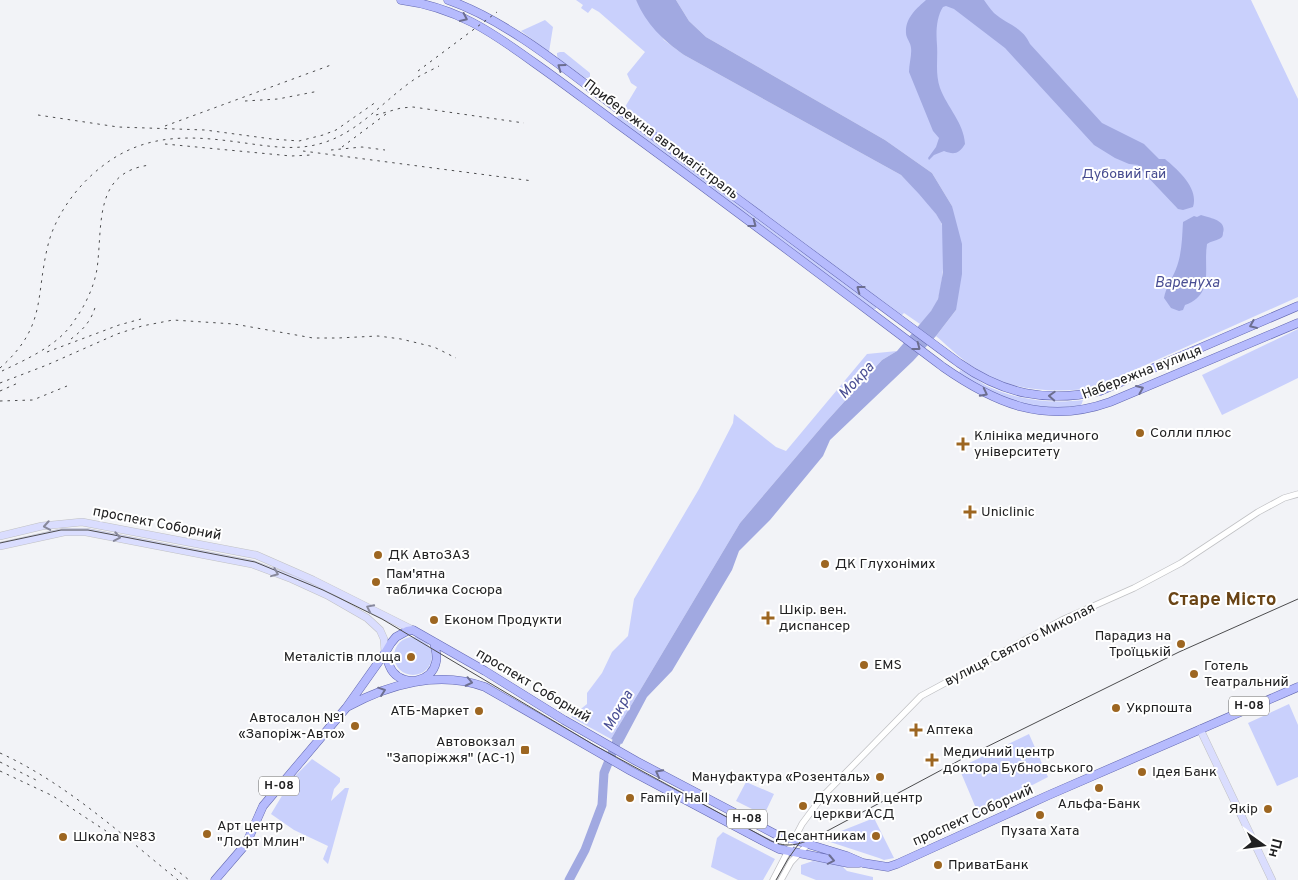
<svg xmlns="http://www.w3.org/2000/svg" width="1298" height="880" font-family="Overpass,sans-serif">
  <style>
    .green { fill: #c9d0fc }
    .water { fill: #a1a9e1 }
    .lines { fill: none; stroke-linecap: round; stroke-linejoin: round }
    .river { stroke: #a1a9e1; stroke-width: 9 }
    .tertiary-casing { stroke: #c0c1c4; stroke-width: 7 }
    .secondary-casing { stroke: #c0c1c4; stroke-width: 8 }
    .primary-casing { stroke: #6267b0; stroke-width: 9 }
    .tertiary { stroke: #fff; stroke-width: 5.5 }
    .secondary { stroke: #daddfe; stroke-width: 7 }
    .primary { stroke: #b6bbfd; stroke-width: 8 }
    .tram { stroke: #4c4c4e; stroke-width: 1 }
    .rail { stroke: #4c4c4e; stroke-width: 1; stroke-dasharray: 2.5 5; stroke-linecap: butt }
    .oneway { stroke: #6c6e90 }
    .oneway2 { stroke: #87889b }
    .poi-dot { fill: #9d6621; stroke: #fff; stroke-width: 2 }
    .labels { text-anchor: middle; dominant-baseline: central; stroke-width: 4; stroke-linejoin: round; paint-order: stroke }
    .shield { fill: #fff; stroke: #646464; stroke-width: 1 }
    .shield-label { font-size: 12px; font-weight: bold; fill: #212122 }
    .street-label { font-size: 14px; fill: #212122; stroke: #fff }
    .park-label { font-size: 14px; fill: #474c90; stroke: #fff }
    .poi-label { font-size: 14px; fill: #212122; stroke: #fff; text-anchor: start }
    .water-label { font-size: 15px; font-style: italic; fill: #494e93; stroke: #fff }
    .district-label { font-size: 19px; font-weight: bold; fill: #6a4415; stroke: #fff }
  </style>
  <rect width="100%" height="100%" fill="#f2f3f7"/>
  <path class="green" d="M576 0H636L664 40 684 55 901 175C915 189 932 204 941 222 947 236 943 285 938 299 934 309 927 317 920 324L904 313 899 318 622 112 637 87 631 83 627 74 645 52 599 12 592 8 588 13 581 8 583 5Z
    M676 0H1251L1298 99V297L1094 388C1058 393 1015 392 981 372 965 363 950 348 936 336L956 310 952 206 932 173 885 140 706 37 689 21Z
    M545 20 553 27 549 52 521 31Z
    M560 52H564L590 73V78H585L559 59 557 56V53Z
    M618 115 876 306V309H873L617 118Z
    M1298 329V378L1222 415 1202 375Z
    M897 351 882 360 825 423 740 523 611 739 571 717 587 704V693L602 673 612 652 628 636 634 599 699 489 733 423 734 414 776 447 786 451 867 354Z
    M960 370C969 373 978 381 987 386 1017 400 1051 404 1083 400L1081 406C1057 408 1027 409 1004 399 988 392 973 382 959 374Z
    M394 656a19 19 0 1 1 38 0a19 19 0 1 1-38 0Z
    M1289 704 1298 725V777L1277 786 1248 723Z
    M1029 734 1048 777 978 813 959 768Z
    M312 759 340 778V782L334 789 331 801 345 788H349L328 864 323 859 328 846 294 830 271 814 292 779Z
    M746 782 774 794 764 815 736 801Z
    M874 818 894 858 884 860 879 858 821 839Z
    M723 832 775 859 763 880H738L711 867 717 838Z
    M813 861 841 865 847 871 873 877V880H816L801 874V865Z"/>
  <path class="water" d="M636 0H676L689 21 706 37 885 140 932 173 952 206 962 244V274L956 310 936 336 913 361 830 440 823 456 770 520 739 551 732 570 672 671 647 697 622 744 611 739 740 523 825 423 882 360 897 351 931 311 938 299 943 272 942 224 936 214 919 194 901 175 684 55C662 39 647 25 636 0Z
    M926 0H984C987 4 990 9 994 13 1006 24 1023 27 1030 44L1102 123 1144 144 1159 159H1165C1178 170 1199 188 1193 207L1183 210 1178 209 1143 172 1138 165 1129 164 1115 158 1094 145 1005 48 954 9 946 6 943 7C936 18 936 33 937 45 938 60 935 73 940 88 947 107 964 123 965 144 959 154 954 155 944 151L934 155 929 160 928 158 936 147 939 138 933 131 909 72C909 64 912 55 911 48 911 43 906 38 906 33 905 18 917 8 926 0Z
    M1201 215C1210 218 1227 220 1223 233 1223 236 1222 238 1219 239 1215 241 1211 241 1207 244 1203 268 1215 294 1185 305L1183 310 1179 311 1171 308 1164 298C1166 287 1172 279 1176 269 1182 254 1182 238 1183 222L1194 216 1197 217Z"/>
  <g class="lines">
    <path class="river" d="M569 880 585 850 602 805 604 773 621 731"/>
    <g class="tertiary-casing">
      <path id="tertiary" d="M773 880 802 824 822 797 921 696 1062 620 1134 588 1181 563 1258 512 1284 498 1298 494
        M781 880 791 862 808 844"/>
    </g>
    <g class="secondary-casing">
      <path id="secondary" d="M0 536 42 526 82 522 256 555 313 580 413 630
        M0 546 64 532H86L252 564 292 579 327 595 367 618 380 630 384 639 385 653
        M1200 729 1272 880"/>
    </g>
    <g class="primary-casing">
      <path id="primary" d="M401 0C456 7 492 32 536 64 563 83 589 103 615 122 725 202 834 285 943 367 996 404 1046 425 1110 402L1298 323
        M448 0C509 21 571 74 622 112 734 197 847 280 959 363 1003 394 1047 403 1100 391L1298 306
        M385 653C387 659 389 667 393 672 405 687 432 682 436 662 438 656 435 648 434 642
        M347 707C389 684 439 670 485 687L631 771 763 841 779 849 848 863H859
        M215 880 246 844 263 806 346 708 385 653 391 643 396 637 407 631 413 630 485 671 564 720 636 761 775 834 847 856 863 863 888 867 897 864 1049 795 1298 687"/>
    </g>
    <use href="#tertiary" class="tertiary"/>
    <use href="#secondary" class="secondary"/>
    <use href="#primary" class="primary"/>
    <path class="tram" d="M0 543 61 530H88L255 562 323 590 382 619 594 745 771 841C787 848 798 845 814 838L962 759 1179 652 1298 599
      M776 880 788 859 800 842"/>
    <path class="rail" d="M418 71 497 12
      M245 101 278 99 319 91
      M38 115 118 127 205 130 272 139 299 141 323 135 336 130 376 102
      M376 115 401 108 413 107 524 123
      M165 126 331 65
      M165 144 291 156 311 155
      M342 147 386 114
      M331 150 362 147 385 150
      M303 151 533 181
      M71 339C84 329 92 320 96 304
      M47 352 119 325 141 319
      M0 368C47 326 35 298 48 245 55 216 77 186 100 168 147 130 196 136 252 144 274 147 297 150 319 144 357 134 381 103 412 81 420 75 430 71 439 66
      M2 371C27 359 59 345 74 321 85 306 94 287 97 269 103 225 93 172 150 165
      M0 383 47 365 117 334 142 326 173 320 234 324 313 338H338L378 336 401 339 434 347 456 358
      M0 391 18 383
      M0 401 33 400 67 386
      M0 753C66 783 122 835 178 880
      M0 762 36 780
      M0 771 53 796 106 831
      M174 868 189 880"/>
  </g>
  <defs><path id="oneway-chevron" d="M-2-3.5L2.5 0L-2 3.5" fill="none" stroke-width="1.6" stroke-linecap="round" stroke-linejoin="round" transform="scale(1.25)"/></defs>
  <g class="oneway">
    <use href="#oneway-chevron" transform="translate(464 18) rotate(25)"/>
    <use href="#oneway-chevron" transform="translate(561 67) rotate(-144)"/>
    <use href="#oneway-chevron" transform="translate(753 224) rotate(37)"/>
    <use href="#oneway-chevron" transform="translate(860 289) rotate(-143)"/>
    <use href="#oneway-chevron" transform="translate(1253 325) rotate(157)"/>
    <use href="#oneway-chevron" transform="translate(917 347) rotate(37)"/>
    <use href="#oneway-chevron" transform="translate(1140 389) rotate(-23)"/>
    <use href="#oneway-chevron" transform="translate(984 393) rotate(27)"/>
    <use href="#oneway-chevron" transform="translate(1052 396) rotate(-177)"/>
    <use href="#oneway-chevron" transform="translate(469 682) rotate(12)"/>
    <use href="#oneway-chevron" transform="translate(382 691) rotate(-19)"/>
    <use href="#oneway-chevron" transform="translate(659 773) rotate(-152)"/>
    <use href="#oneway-chevron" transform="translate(831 860) rotate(11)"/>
  </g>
  <g class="oneway2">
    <use href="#oneway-chevron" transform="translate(47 526) rotate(170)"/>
    <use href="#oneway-chevron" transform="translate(117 537) rotate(10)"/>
    <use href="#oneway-chevron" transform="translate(275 573) rotate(22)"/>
    <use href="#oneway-chevron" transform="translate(370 608) rotate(-154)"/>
  </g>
  <g class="poi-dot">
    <circle cx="1140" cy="433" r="5"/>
    <path d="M960.5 436.5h5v5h5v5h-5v5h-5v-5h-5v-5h5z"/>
    <path d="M967.5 504.5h5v5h5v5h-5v5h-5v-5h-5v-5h5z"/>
    <circle cx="378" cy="555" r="5"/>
    <circle cx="825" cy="564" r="5"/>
    <circle cx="376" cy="582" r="5"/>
    <path d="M765.5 610.5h5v5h5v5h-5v5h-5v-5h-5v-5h5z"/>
    <circle cx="434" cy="620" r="5"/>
    <circle cx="1181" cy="644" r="5"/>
    <circle cx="411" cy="657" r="5"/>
    <circle cx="864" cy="665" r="5"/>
    <circle cx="1194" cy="674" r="5"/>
    <circle cx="1116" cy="708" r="5"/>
    <circle cx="479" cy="711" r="5"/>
    <circle cx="355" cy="726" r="5"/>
    <path d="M913.5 722.5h5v5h5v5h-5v5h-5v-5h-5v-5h5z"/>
    <rect x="520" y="745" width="10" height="10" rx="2.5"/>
    <path d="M929.5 752.5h5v5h5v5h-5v5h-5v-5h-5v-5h5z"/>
    <circle cx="1142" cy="772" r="5"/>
    <circle cx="880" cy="777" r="5"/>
    <circle cx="1099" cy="788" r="5"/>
    <circle cx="630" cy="798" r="5"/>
    <circle cx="803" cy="806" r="5"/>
    <circle cx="1268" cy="809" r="5"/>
    <circle cx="1040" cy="815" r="5"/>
    <circle cx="207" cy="834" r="5"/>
    <circle cx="876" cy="836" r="5"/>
    <circle cx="63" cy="837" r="5"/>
    <circle cx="938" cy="865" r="5"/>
  </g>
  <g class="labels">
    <g class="shield">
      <rect x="1229" y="696.5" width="40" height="19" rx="4"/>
      <rect x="259" y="776.5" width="40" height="19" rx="4"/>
      <rect x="727" y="809.5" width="40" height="19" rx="4"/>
    </g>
    <g class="shield-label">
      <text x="1249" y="706">Н-08</text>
      <text x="279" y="786">Н-08</text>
      <text x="747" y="819">Н-08</text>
    </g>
    <g class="street-label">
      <text transform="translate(661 140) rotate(37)">Прибережна автомагістраль</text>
      <text transform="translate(1142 373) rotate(-21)">Набережна вулиця</text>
      <text transform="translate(157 524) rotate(11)">проспект Соборний</text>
      <text transform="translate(1020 645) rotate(-27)">вулиця Святого Миколая</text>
      <text transform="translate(533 686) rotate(31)">проспект Соборний</text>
      <text transform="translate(973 816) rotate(-24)">проспект Соборний</text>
    </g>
    <g class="park-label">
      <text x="1124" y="174">Дубовий гай</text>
    </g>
    <g class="poi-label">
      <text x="1150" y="433">Солли плюс</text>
      <text x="974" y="436">Клініка медичного<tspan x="974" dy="16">університету</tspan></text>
      <text x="981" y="512">Uniclinic</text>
      <text x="388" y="555">ДК АвтоЗАЗ</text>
      <text x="835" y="564">ДК Глухонімих</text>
      <text x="386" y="574">Пам'ятна<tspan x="386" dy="16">табличка Сосюра</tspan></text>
      <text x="779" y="610">Шкір. вен.<tspan x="779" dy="16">диспансер</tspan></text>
      <text x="444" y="620">Економ Продукти</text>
      <text x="1171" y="636" text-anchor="end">Парадиз на<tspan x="1171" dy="16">Троїцькій</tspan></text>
      <text x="401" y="657" text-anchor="end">Металістів площа</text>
      <text x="874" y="665">EMS</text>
      <text x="1204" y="666">Готель<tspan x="1204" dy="16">Театральний</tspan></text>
      <text x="1126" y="708">Укрпошта</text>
      <text x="469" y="711" text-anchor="end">АТБ-Маркет</text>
      <text x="345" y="718" text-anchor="end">Автосалон №1<tspan x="345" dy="16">«Запоріж-Авто»</tspan></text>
      <text x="926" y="730">Аптека</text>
      <text x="515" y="742" text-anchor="end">Автовокзал<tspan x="515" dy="16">"Запоріжжя" (АС-1)</tspan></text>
      <text x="943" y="752">Медичний центр<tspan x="943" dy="16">доктора Бубновського</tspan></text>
      <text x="1152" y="772">Ідея Банк</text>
      <text x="870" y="777" text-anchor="end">Мануфактура «Розенталь»</text>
      <text x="640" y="798">Family Hall</text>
      <text x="813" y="798">Духовний центр<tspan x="813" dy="16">церкви АСД</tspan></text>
      <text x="1099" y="804" text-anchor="middle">Альфа-Банк</text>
      <text x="1258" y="809" text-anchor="end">Якір</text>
      <text x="217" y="826">Арт центр<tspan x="217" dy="16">"Лофт Млин"</tspan></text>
      <text x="1040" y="831" text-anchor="middle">Пузата Хата</text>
      <text x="866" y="836" text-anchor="end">Десантникам</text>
      <text x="73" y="837">Школа №83</text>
      <text x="948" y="865">ПриватБанк</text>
    </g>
    <g class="water-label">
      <text x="1187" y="283">Варенуха</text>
      <text transform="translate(857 381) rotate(-47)">Мокра</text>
      <text transform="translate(619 711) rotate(-60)">Мокра</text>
    </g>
    <g class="district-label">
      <text x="1222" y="600">Старе Місто</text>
    </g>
  </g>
  <g transform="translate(1263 845) rotate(104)" stroke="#ffffff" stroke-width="4" paint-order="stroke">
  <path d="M0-4L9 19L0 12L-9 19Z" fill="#212122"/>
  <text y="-8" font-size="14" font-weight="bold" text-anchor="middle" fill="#212122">Пн</text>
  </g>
</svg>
